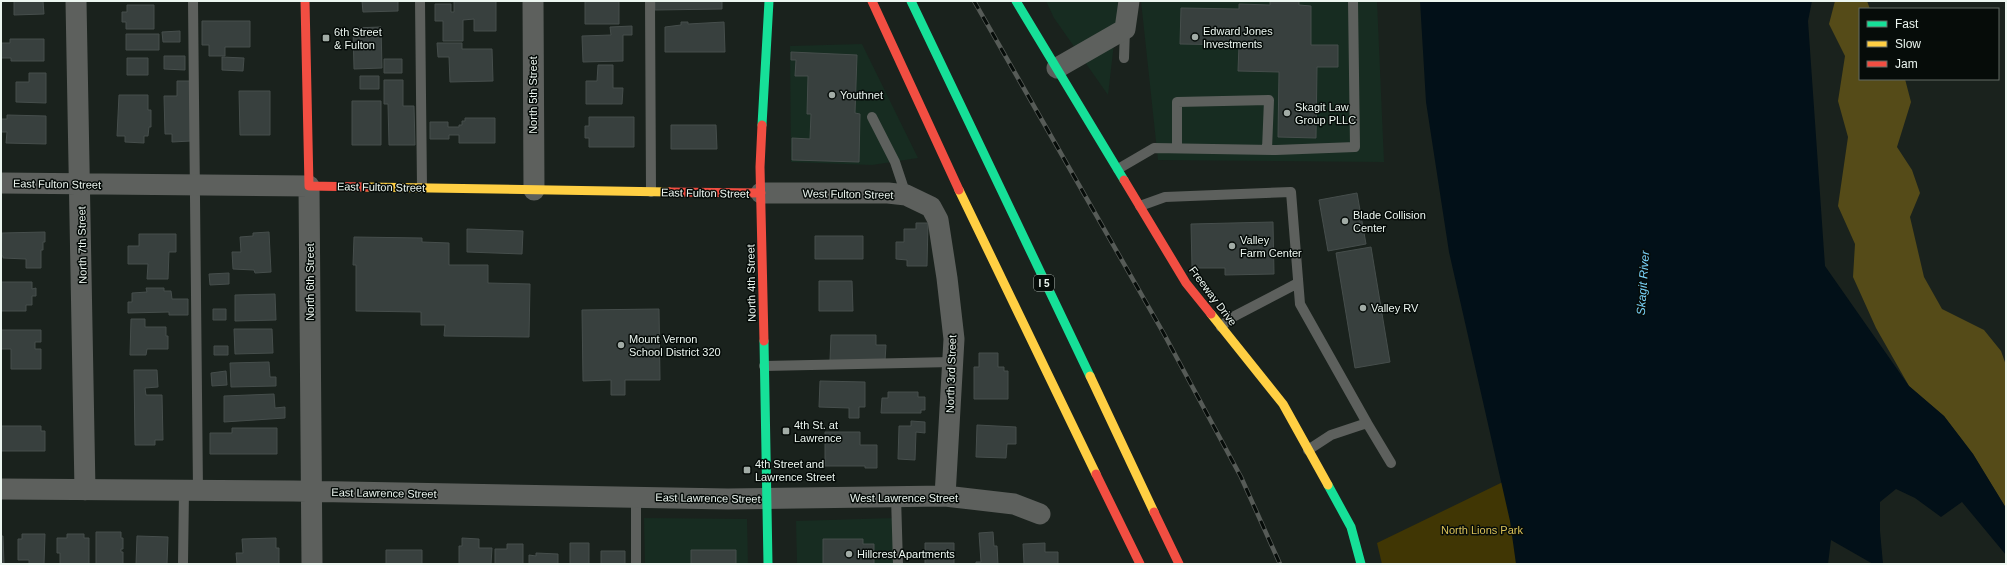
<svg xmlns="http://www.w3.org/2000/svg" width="2007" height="565" font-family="Arial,sans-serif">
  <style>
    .built { fill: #172c21 }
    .green { fill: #403604 }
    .forest { fill: #554b18 }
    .water { fill: #021018 }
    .building { fill: #38403e; stroke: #464e4c }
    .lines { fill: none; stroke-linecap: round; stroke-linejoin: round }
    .lane { stroke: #5d605d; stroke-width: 10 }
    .street { stroke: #5d605d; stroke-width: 21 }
    .fast { stroke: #16e098; stroke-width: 9 }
    .slow { stroke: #ffcf43; stroke-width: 9 }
    .jam { stroke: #f24e42; stroke-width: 9 }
    .rail-casing { stroke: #565b57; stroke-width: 4.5 }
    .rail { stroke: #060c09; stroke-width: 3; stroke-dasharray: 9; stroke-linecap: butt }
    .poi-dot { fill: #a2aca6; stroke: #060c09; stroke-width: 1.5 }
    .labels { text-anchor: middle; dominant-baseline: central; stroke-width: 3; stroke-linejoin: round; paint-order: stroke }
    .shield { fill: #060c09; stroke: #a7b0ab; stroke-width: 1 }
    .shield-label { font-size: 10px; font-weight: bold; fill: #ecf6f0 }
    .poi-label { font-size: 11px; fill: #ecf6f0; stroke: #060c09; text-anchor: start }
    .street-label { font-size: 11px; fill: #ecf6f0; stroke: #060c09 }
    .park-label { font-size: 11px; fill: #dac158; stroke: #060c09 }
    .water-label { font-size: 12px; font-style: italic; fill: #79d2f9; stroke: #060c09 }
  </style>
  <rect width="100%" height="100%" fill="#1a221d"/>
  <path class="built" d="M1046 1H1119L1108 95 1054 18Z
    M1141 1H1377L1384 162 1158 160Z
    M862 44 918 158 872 165 791 162 790 46Z
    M644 518 747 519 748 564H645Z
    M894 518 895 564H797L796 521Z"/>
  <path class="green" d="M1509 479 1525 564H1382L1377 543Z"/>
  <path class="forest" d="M1835 1H1867L1870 9H1860V79H1905L1911 102 1897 147 1912 170 1920 193 1910 217 1924 277 1942 309 1984 330 2001 351 2006 365V508L1973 454 1944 416 1909 386 1876 328 1853 277 1855 244 1838 206 1848 137 1838 101 1845 56 1829 24Z"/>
  <path class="water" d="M1420 1H1812L1808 21 1825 266 1909 386 1944 416 1973 454 2006 508V555L1962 502 1941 517 1915 498 1896 489 1880 502V531L1883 564H1873L1831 540 1828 564H1516L1510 521 1449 252 1426 102Z"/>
  <path class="building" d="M14 1H43L44 14 14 15Z
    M362 1H398V11L363 12Z
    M454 1H496V31H474V19L463 20V41H443V21H435V4H451V12H454Z
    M585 1H619V24H585Z
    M655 1H722V9L655 10Z
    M1270 1H1299V5L1311 6V45H1338V67H1317L1316 138 1278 137 1279 72 1238 71 1239 45 1180 44 1181 8 1239 9V4L1270 5Z
    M127 5H154V29H126V22H122V12H127Z
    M202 21H250V47H225V56H209V45H202Z
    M681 22H688V24L724 22 725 52H665V27L681 25Z
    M632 26V35H623V61L583 62 582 36 611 35 610 27Z
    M381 27 382 68 354 69 353 28Z
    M180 31V42H163L162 32Z
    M126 34H159V50H126Z
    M10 39H44V61H11V58H1V43H10Z
    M437 43H462V49H492L493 81 450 82 449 57H438Z
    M791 52 857 55 855 113 860 114 859 162 792 160V138L810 139 811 114H807L808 76H795L796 60H791Z
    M164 56H185V70L164 69Z
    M222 57 244 58 243 71 222 70Z
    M127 58H148V75H127Z
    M384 59H402V73H384Z
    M598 65H613V88H623L622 104H586V81H597Z
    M29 73H46V103L16 102V82H29Z
    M360 76H379V89H360Z
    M384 80H403V106H414L415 145H389L388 104H384Z
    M177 81H190L191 141 172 142V134H165L164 96H177Z
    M239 91H270V135H240Z
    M119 95H148V110H151V127H149L148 136H144V143L125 142V136H117Z
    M352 101H381V145H352Z
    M7 115 46 116V144L6 143 7 132H1V119H7Z
    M589 117H634V147H589V138H585V126H589Z
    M465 118H495V143H459V135H449V139H430V122H448V127H459V125H462V121H465Z
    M671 125H716L717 149H671Z
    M1357 193 1366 244 1328 251 1319 200Z
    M1273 222 1274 274 1225 275V268H1192L1191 224Z
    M916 223H928L927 266H907V260L896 259V242H904V229H916Z
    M467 229 523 231 522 254 467 252Z
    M45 232V242H43V250H41V268H26V259L3 258V256H1L2 233Z
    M269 232 271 272 255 273 254 270 233 269 232 252H241L240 237 253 236V233Z
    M139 234H176V252H169L168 279H147L148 264H128V246H139Z
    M815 236H863V259H815Z
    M354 237 422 238V242L449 243V265H488V283L530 284 529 337 444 336 445 325H421V312L356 311V265H353Z
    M1371 247 1390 362 1355 368 1336 253Z
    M1 272V282H32V289L36 288V296H32V305H26V311H1Z
    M229 273V284L210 285 209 274Z
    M819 281H852L853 311H819Z
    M146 288H164V291H171L172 299H188V315H169V312L128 313V302H132V293L147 292Z
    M275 294 276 320 235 321V295Z
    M213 309H226V320H213Z
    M659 309 660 380H625V395H611V380L583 381 582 310Z
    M131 319H145V327H166V336H168V349H147L146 355H130Z
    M234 329H272L273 353 235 354Z
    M1 330H41V342H35V349H41V369H11V349H1Z
    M831 335H876V345H886L885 361H830Z
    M214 346H228V355H214Z
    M979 353H998V367H1004V371H1008V399H974V367H979Z
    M269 362 270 377H276V386L231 387 230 363Z
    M134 370H157L158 387 145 388 146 395H162L163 440H155V445H135Z
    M226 371 227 385 212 386 211 373Z
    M820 381 865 382V407H859V418H849V408L819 407Z
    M888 392H918V397H925V410H921V413H881L882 398H888Z
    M274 394 275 408 285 407V418L224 422V396Z
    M911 421 925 422V433L916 432 915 460 898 459 899 426H911Z
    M977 425 1016 427V444H1007L1006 458 976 457Z
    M1 426H41V431H45V451H1Z
    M232 428H277V454H210V433H232Z
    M825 432H860V445H877V468H865V466H825Z
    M96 532H121V538H123V549H121V552H123V564H96Z
    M993 532 994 546H997L998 564H976V562H981L979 533Z
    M22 534H45L44 564H29V560H18V539H22Z
    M67 534H84V538H89V564H60V553H57V538H67Z
    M1 536H3L4 564H1Z
    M137 536 168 537 167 564H136Z
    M276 538V548H279V564H237L236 553H243L242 539Z
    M462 538 479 539V548H492L491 564H459V546H462Z
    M823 539H863V544H874V564H823Z
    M570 543H589V564H570Z
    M925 543H954V564H925Z
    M1045 543V552H1058V564H1024L1023 544Z
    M507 544H523V564H495V549H507Z
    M386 550H422V564H386Z
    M691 550H736V564H691Z
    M601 551H625V564H601Z
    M536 553 558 554V564H529V555L536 556Z"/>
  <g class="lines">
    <path class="lane" d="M193 1 198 491
      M420 1 422 188
      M650 1 651 192
      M1124 58 1125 29
      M872 117 895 162 906 195
      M1177 148V102L1269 100 1267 149
      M1118 169 1154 148 1276 150 1355 147 1353 1
      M1140 206 1165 197 1291 192 1300 304 1367 423
      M1221 327 1229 319 1298 283
      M764 366 952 362
      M1308 450 1331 435 1367 423 1391 463
      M636 497V564
      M896 497 898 564
      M183 564 184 491"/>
    <path class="street" d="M76 1 85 490
      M533 1 534 190
      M1057 68 1125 29 1129 1
      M1 183 309 186 312 564
      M761 193H888L906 195 931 207 938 220 947 278 954 339 945 496
      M1 489 293 491 728 499 945 496 1014 504 1040 514"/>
    <path class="fast" d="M911 1 1090 376
      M1016 1 1124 180
      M762 125 769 1
      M764 341 768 564
      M1328 485 1351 527 1361 564"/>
    <path class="slow" d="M367 187 669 192
      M959 190 1096 474
      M1211 314 1283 404 1328 485
      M1090 376 1154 512"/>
    <path class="jam" d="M305 1 309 186 367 187
      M872 1 959 190
      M762 125 760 167 764 341
      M1124 180 1186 283 1211 314
      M669 192 761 193
      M1096 474 1140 564
      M1154 512 1179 564"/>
    <g class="rail-casing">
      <path id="rail" d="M974 1 1164 334 1241 477 1280 564"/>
    </g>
    <use href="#rail" class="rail"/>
  </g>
  <g class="poi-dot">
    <circle cx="1195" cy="37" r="4"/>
    <rect x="322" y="34" width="8" height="8" rx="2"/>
    <circle cx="832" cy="95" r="4"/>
    <circle cx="1287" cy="113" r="4"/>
    <circle cx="1345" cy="221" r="4"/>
    <circle cx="1232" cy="246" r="4"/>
    <circle cx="1363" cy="308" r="4"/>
    <circle cx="621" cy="345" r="4"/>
    <rect x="782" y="427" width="8" height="8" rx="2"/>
    <rect x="743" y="466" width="8" height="8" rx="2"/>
    <circle cx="849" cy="554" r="4"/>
  </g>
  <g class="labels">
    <rect class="shield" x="1034" y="275" width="20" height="16" rx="3"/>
    <g class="shield-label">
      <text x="1044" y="283">I 5</text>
    </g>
    <g class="poi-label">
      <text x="1203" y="31">Edward Jones<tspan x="1203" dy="13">Investments</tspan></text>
      <text x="334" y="32">6th Street<tspan x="334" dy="13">&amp; Fulton</tspan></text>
      <text x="840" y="95">Youthnet</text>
      <text x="1295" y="107">Skagit Law<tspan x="1295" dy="13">Group PLLC</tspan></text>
      <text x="1353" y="215">Blade Collision<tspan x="1353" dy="13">Center</tspan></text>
      <text x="1240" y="240">Valley<tspan x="1240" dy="13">Farm Center</tspan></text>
      <text x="1371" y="308">Valley RV</text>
      <text x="629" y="339">Mount Vernon<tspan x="629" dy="13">School District 320</tspan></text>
      <text x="794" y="425">4th St. at<tspan x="794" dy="13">Lawrence</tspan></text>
      <text x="755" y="464">4th Street and<tspan x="755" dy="13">Lawrence Street</tspan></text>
      <text x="857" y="554">Hillcrest Apartments</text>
    </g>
    <g class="street-label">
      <text transform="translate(533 95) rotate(-90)">North 5th Street</text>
      <text transform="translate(57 184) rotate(1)">East Fulton Street</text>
      <text transform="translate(381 187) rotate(1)">East Fulton Street</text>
      <text transform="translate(705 193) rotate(1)">East Fulton Street</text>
      <text transform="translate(848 194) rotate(1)">West Fulton Street</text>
      <text transform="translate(82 245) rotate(-91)">North 7th Street</text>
      <text transform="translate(310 282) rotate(-90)">North 6th Street</text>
      <text transform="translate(751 283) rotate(-91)">North 4th Street</text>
      <text transform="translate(1213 296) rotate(53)">Freeway Drive</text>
      <text transform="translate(951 374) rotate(-88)">North 3rd Street</text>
      <text transform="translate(384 493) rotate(1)">East Lawrence Street</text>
      <text transform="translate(708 498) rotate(1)">East Lawrence Street</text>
      <text x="904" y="498">West Lawrence Street</text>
    </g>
    <g class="park-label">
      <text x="1482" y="530">North Lions Park</text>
    </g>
    <g class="water-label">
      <text transform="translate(1643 283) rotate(-86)">Skagit River</text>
    </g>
  </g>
  <rect width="2007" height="565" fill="none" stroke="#ecf6f0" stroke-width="4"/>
  <rect x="1859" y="8" width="140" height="72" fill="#060c09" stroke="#626a65"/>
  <rect x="1867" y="21" width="20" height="6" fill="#16e098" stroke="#626a65"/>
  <text x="1895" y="28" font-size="12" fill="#ecf6f0">Fast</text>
  <rect x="1867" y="41" width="20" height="6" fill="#ffcf43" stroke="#626a65"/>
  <text x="1895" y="48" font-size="12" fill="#ecf6f0">Slow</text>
  <rect x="1867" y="61" width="20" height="6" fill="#f24e42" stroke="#626a65"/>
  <text x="1895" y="68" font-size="12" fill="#ecf6f0">Jam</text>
</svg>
